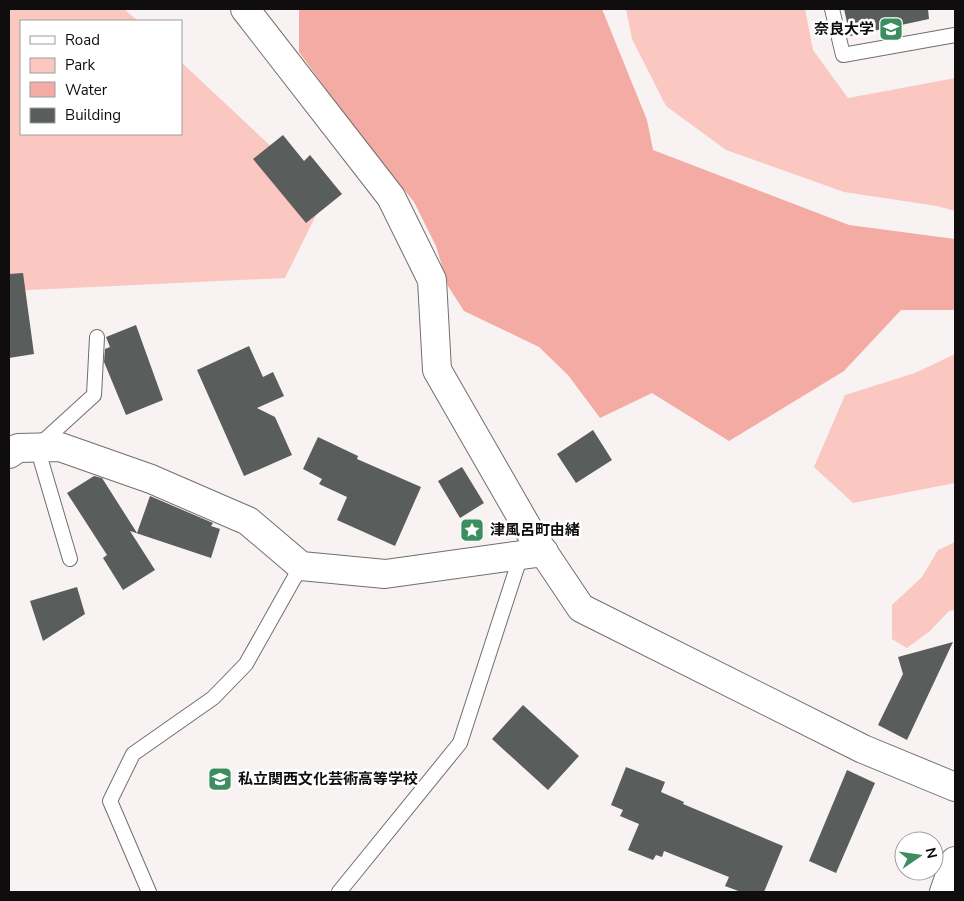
<svg xmlns="http://www.w3.org/2000/svg" width="964" height="901" font-family="'Nunito Sans','Noto Sans JP',sans-serif">
  <style>
    .green { fill: #fac7c1 }
    .water { fill: #f3aba3 }
    .building { fill: #595d5b }
    .lines { fill: none; stroke-linecap: round; stroke-linejoin: round }
    .service-casing { stroke: #726e6d; stroke-width: 16 }
    .minor-casing { stroke: #726e6d; stroke-width: 30 }
    .service { stroke: #fff; stroke-width: 14 }
    .minor { stroke: #fff; stroke-width: 28 }
    .labels { text-anchor: middle; dominant-baseline: central; stroke-width: 5; stroke-linejoin: round; paint-order: stroke }
    .poi-label { font-size: 15px; font-weight: bold; fill: #0f0d0d; stroke: #fff; text-anchor: start }
  </style>
  <rect width="100%" height="100%" fill="#f8f3f2"/>
  <path class="green" d="M9 9H124L138 21H21V134H181V62L325 197 285 278 9 291Z
    M626 9H805L813 50 848 98 955 78V211L937 206 844 192 726 150 666 106 632 39Z
    M955 354V483L853 503 814 467 845 395 915 373Z
    M955 542V610L949 611 930 631 907 648 892 639V605L922 577 938 550Z"/>
  <path class="water" d="M299 9H602L647 120 653 150 849 225 955 239V309L952 310H901L844 371 729 441 652 393 600 418 568 375 539 347 464 311 448 286 436 246 414 202 352 125 299 52Z"/>
  <path class="building" d="M844 9H928L929 19 850 36Z
    M283 135 304 161 310 155 342 194 306 223 253 159Z
    M23 273 34 354 9 358V274Z
    M136 325 163 400 126 415 104 362 105 349 110 347 106 337Z
    M249 346 263 377 273 372 284 396 257 408 275 417 292 455 244 476 197 370Z
    M593 430 612 460 576 483 557 454Z
    M318 437 358 456 357 459 421 487 395 546 337 520 347 497 319 484 322 479 303 469Z
    M462 467 484 503 460 518 438 481Z
    M94 476 102 478 137 533 150 496 213 523 211 526 220 529 211 558 130 531 155 570 123 590 103 558 107 555 67 493Z
    M77 587 85 614 43 641 30 601Z
    M953 642 907 740 878 725 903 674 898 657Z
    M523 705 579 756 548 790 492 739Z
    M626 767 665 782 661 792 684 802 683 804 783 846 764 892H741L725 886 729 877 664 851 662 857 656 855 653 860 628 850 639 824 620 816 623 810 611 805Z
    M847 770 875 783 836 873 809 861Z"/>
  <g class="lines">
    <g class="service-casing">
      <path id="service" d="M832 9 843 55 955 35
        M70 559 37 447 94 395 97 337
        M149 892 110 801 133 754 213 698 246 664 301 566
        M339 892 460 743 521 555"/>
    </g>
    <g class="minor-casing">
      <path id="minor" d="M245 9 391 197 432 280 437 370 530 532 581 608 863 749 955 787
        M9 454 18 448 60 447 151 479 248 521 301 566 385 574 544 552
        M944 892 955 861"/>
    </g>
    <use href="#service" class="service"/>
    <use href="#minor" class="minor"/>
  </g>
  <defs>
    <g id="university-square" transform="scale(1.25)"><rect x="-9" y="-9" width="18" height="18" rx="4" fill="#3c8e60" stroke="#fff"/><path d="M0-5L7-2L0 1L-7-2ZM-4 1L0 2.5L4 1V4Q0 6-4 4Z" fill="#fff"/></g>
    <g id="sight-square" transform="scale(1.25)"><rect x="-9" y="-9" width="18" height="18" rx="4" fill="#3c8e60" stroke="#fff"/><path d="M0-6L1.8-2.2L6-1.7L2.9 1.2L3.7 5.4L0 3.3L-3.7 5.4L-2.9 1.2L-6-1.7L-1.8-2.2Z" fill="#fff"/></g>
    <g id="school-square" transform="scale(1.25)"><rect x="-9" y="-9" width="18" height="18" rx="4" fill="#3c8e60" stroke="#fff"/><path d="M0-5L7-2L0 1L-7-2ZM-4 1L0 2.5L4 1V4Q0 6-4 4Z" fill="#fff"/></g>
  </defs>
  <g fill-rule="evenodd">
    <use href="#university-square" x="891" y="29"/>
    <use href="#sight-square" x="472" y="530"/>
    <use href="#school-square" x="220" y="779"/>
  </g>
  <g class="labels">
    <g class="poi-label">
      <text x="874" y="29" text-anchor="end">奈良大学</text>
      <text x="490" y="530">津風呂町由緒</text>
      <text x="238" y="779">私立関西文化芸術高等学校</text>
    </g>
  </g>
  <rect width="964" height="901" fill="none" stroke="#0f0d0d" stroke-width="20"/>
  <rect x="20" y="20" width="162" height="115" fill="#ffffff" stroke="#9f9e9e"/>
  <rect x="30" y="36" width="25" height="8" fill="#ffffff" stroke="#9f9e9e"/>
  <text x="65" y="45" font-size="15" fill="#0f0d0d">Road</text>
  <rect x="30" y="58" width="25" height="15" fill="#fac7c1" stroke="#9f9e9e"/>
  <text x="65" y="70" font-size="15" fill="#0f0d0d">Park</text>
  <rect x="30" y="82" width="25" height="15" fill="#f3aba3" stroke="#9f9e9e"/>
  <text x="65" y="95" font-size="15" fill="#0f0d0d">Water</text>
  <rect x="30" y="108" width="25" height="15" fill="#595d5b" stroke="#9f9e9e"/>
  <text x="65" y="120" font-size="15" fill="#0f0d0d">Building</text>
  <g transform="translate(919 856) rotate(77)"><circle r="24" fill="#ffffff" stroke="#9f9e9e"/>
  <path d="M0-4L9 19L0 12L-9 19Z" fill="#3c8e60"/>
  <text y="-8" font-size="14" font-weight="bold" text-anchor="middle" fill="#0f0d0d">N</text>
  </g>
</svg>
